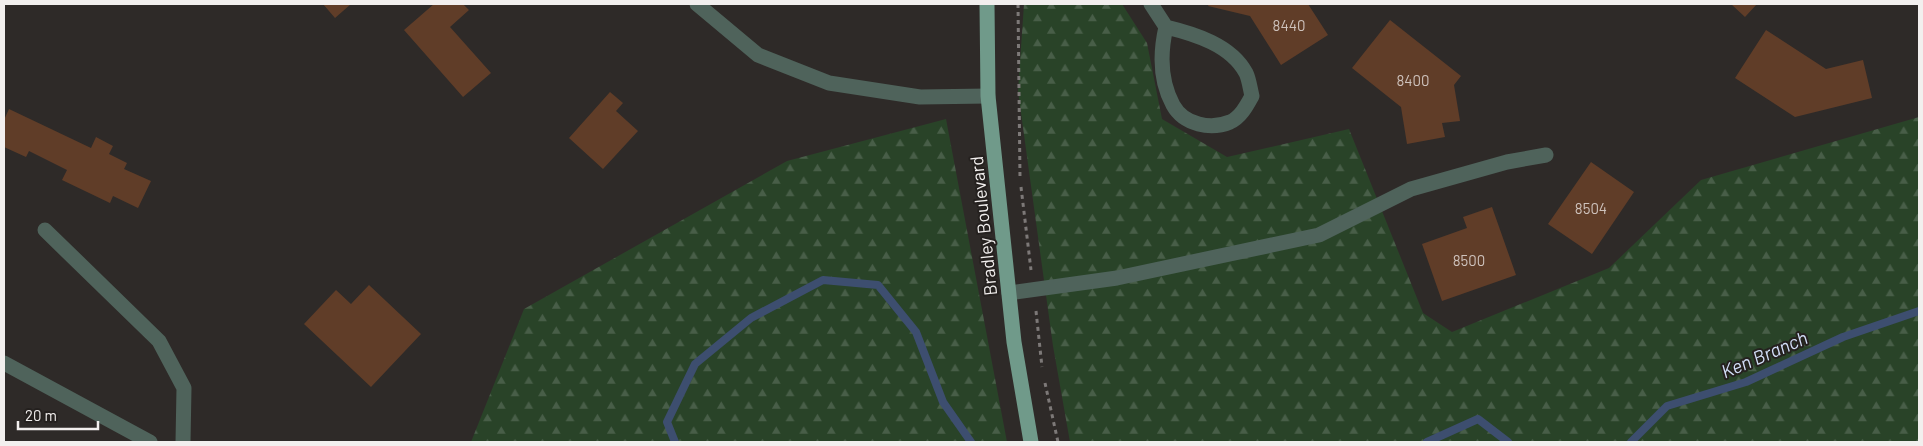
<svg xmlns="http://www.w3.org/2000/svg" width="1923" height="446" font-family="Barlow,sans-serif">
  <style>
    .forest { fill: url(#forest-firs) }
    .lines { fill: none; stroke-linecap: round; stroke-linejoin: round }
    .stream { stroke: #3d4e6f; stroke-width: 8 }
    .building { fill: #603d28 }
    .path { stroke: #7d7978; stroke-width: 3; stroke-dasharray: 4 4; stroke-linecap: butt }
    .minor { stroke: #4f635b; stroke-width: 15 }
    .major { stroke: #709a8a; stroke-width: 15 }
    .labels { text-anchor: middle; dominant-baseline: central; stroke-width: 4; stroke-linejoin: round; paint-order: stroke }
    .number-label { font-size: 15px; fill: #cec2bc }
    .street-label { font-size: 18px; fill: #f2efee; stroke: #25211f }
    .water-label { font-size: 19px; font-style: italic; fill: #d1ddf6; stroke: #25211f }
  </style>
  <defs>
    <pattern id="forest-firs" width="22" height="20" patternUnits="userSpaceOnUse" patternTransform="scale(1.25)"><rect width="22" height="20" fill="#294328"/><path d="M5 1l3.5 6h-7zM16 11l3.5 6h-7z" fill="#485e48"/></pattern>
  </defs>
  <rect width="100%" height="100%" fill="#2e2a28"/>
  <path class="forest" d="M1024 4H1122L1147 43 1162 119 1227 157 1349 129 1423 313 1452 332 1609 268 1701 180 1919 117V442H1070L1053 346 1018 91Z
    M946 119 1007 442H471L524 309 787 161Z"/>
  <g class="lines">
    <path class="stream" d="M675 442 667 422 695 364 751 318 823 280 878 285 916 332 943 402 971 442
      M1427 442 1478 419 1508 442
      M1631 442 1667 406 1746 382 1843 337 1919 311"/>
  </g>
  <path class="building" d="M323 4H351L335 18Z
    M434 4H463L469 10 450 27 491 73 463 97 404 30Z
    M1209 4H1308L1328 35 1281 65 1250 16 1208 6Z
    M1731 4H1757L1745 17Z
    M1390 20 1461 76 1454 85 1460 121 1442 123 1445 137 1407 144 1401 107 1352 68Z
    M1766 30 1826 69 1863 60 1872 98 1795 117 1735 78Z
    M610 92 623 103 616 111 638 131 603 169 569 138Z
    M9 109 91 148 96 137 113 146 109 154 127 163 124 169 151 181 138 208 113 196 110 203 62 180 67 170 29 151 26 157 4 147V120Z
    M1591 162 1634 192 1592 254 1548 224Z
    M1492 207 1516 275 1442 301 1422 244 1467 228 1463 217Z
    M369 285 421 334 371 387 304 324 336 290 351 304Z"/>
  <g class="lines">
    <path class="path" d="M1018 4 1020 178
      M1021 187 1031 270
      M1036 311 1042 367
      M1045 383 1058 442"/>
    <path class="minor" d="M697 4 758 55 829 83 920 97 988 96
      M1151 4 1166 27C1195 34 1231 45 1246 73 1249 79 1250 88 1252 96 1247 105 1241 117 1230 122 1211 130 1184 125 1173 105 1160 81 1160 53 1166 27
      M45 230 159 341 184 388 183 442
      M1009 293 1117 278 1319 235 1411 189 1507 162 1546 155
      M4 363 150 442"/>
    <path class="major" d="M987 4 988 96 1014 342 1031 442"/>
  </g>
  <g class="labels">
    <g class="number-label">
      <text x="1289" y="25">8440</text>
      <text x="1413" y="80">8400</text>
      <text x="1591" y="208">8504</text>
      <text x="1469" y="260">8500</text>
    </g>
    <g class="street-label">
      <text transform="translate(983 226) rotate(-96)">Bradley Boulevard</text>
    </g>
    <g class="water-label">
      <text transform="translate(1764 354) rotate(-23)">Ken Branch</text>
    </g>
  </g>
  <rect width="1923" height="446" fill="none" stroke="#f2efee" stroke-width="10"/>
  <path d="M18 421v8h80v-8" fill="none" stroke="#f2efee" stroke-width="2.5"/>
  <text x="25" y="421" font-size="15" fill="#f2efee" stroke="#25211f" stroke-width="4" paint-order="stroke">20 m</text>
</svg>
